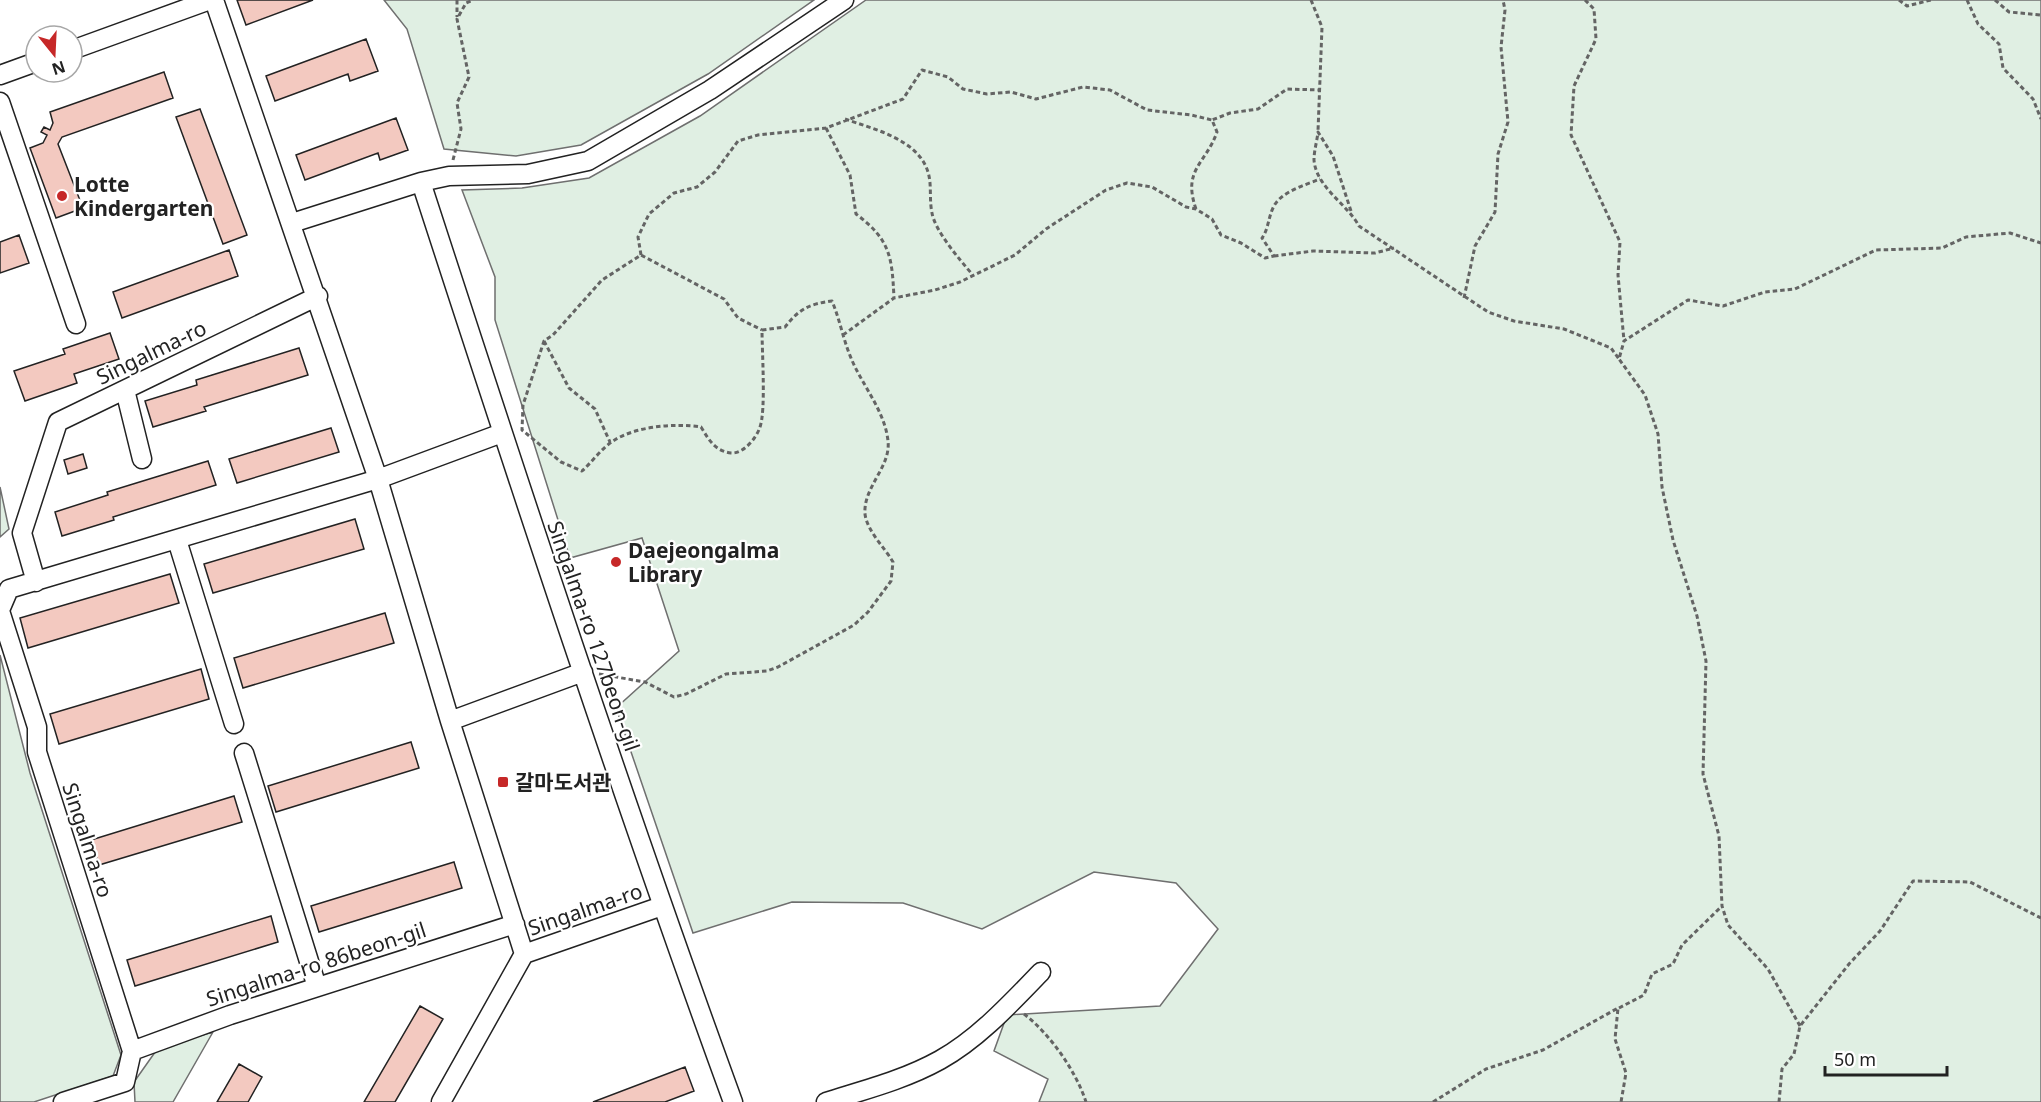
<svg xmlns="http://www.w3.org/2000/svg" width="2041" height="1102" font-family="'Noto Sans','Noto Sans KR',sans-serif">
  <style>
    .green { fill: #e0efe3; stroke: #6f6f6f; stroke-width: 1.5 }
    .building { fill: #f3c9c0; stroke: #222; stroke-width: 1.5 }
    .lines { fill: none; stroke-linecap: round; stroke-linejoin: round }
    .minor-casing { stroke: #222; stroke-width: 21 }
    .path { stroke: #646464; stroke-width: 3; stroke-dasharray: 4.5 3; stroke-linecap: butt }
    .minor { stroke: #fff; stroke-width: 18 }
    .poi-dot { fill: #c62828; stroke: #fff; stroke-width: 2 }
    .labels { text-anchor: middle; dominant-baseline: central; stroke-width: 4.5; stroke-linejoin: round; paint-order: stroke }
    .poi-label { font-size: 21px; font-weight: bold; fill: #222; stroke: #fff; text-anchor: start }
    .street-label { font-size: 21px; fill: #222; stroke: #fff }
  </style>
  <rect width="100%" height="100%" fill="#fff"/>
  <path class="green" d="M384 0H814L708 74 581 145 516 156 444 149 407 29Z
    M866 0H2041V1102H1039L1048 1079 994 1051 1007 1015 1160 1006 1218 929 1176 883 1094 872 982 929 903 903 792 902 693 933 616 708 679 651 642 538 570 558 495 320V277L462 190 522 188 589 178 700 116Z
    M0 487 9 529 0 537Z
    M0 655 30 773 121 1055 113 1076 34 1102H0Z
    M213 1032 173 1102H135L134 1082 158 1048Z"/>
  <path class="building" d="M237 0H313L246 25Z
    M366 39 378 71 350 81 348 74 275 101 266 76Z
    M164 72 173 98 62 137 58 144 83 208 56 218 30 148 43 143 47 135 41 132 44 127 50 130 53 123 50 112Z
    M200 109 247 235 223 244 176 117Z
    M396 118 408 150 380 160 378 153 305 180 296 155Z
    M19 235 29 263 0 273V242Z
    M229 250 238 276 122 318 113 292Z
    M110 333 119 359 74 374 77 383 25 401 14 371 65 354 63 349Z
    M299 348 308 375 204 407 206 411 153 427 145 401 197 385 196 380Z
    M331 428 339 452 237 483 229 459Z
    M83 454 87 468 68 474 64 460Z
    M208 461 216 485 113 517 114 520 62 536 55 512 108 495 107 492Z
    M355 519 364 549 213 593 204 564Z
    M170 574 179 603 28 648 20 618Z
    M385 613 394 643 243 688 234 658Z
    M201 669 209 699 59 744 50 714Z
    M411 742 419 768 276 812 268 786Z
    M234 796 242 822 99 865 91 840Z
    M454 862 462 888 319 932 311 906Z
    M271 916 278 942 135 986 127 960Z
    M420 1006 443 1019 395 1102H364Z
    M239 1064 262 1077 248 1102H217Z
    M685 1067 694 1091 665 1102H593Z"/>
  <g class="lines">
    <g class="minor-casing">
      <path id="minor" d="M214 0 378 479 450 721 524 954 441 1102
        M72 50 210 0
        M0 75 36 62
        M0 102 76 324
        M421 182C521 490 622 798 733 1102
        M292 223 421 182 449 176 528 174 588 161 710 90 844 0
        M125 390 142 459
        M177 540 234 724
        M36 582 22 533 58 422 318 296
        M0 610 9 589 378 479 502 433
        M0 611 37 727V752L132 1051 125 1082 63 1102
        M450 721 583 672
        M244 753 317 987
        M524 954 662 906
        M132 1051 230 1015 515 924
        M826 1102C864 1090 904 1080 940 1060 978 1039 1011 1003 1041 972"/>
    </g>
    <path class="path" d="M457 0V17
      M1311 0 1322 27 1318 131
      M1585 0 1594 9 1596 39 1574 86 1571 135 1620 242 1618 275 1624 341
      M1899 0 1907 6 1931 0
      M1967 0 1978 24 1999 44 2003 68 2033 99 2041 119
      M1995 0 2009 12 2041 15
      M845 119C873 129 918 139 928 172 932 185 929 199 932 213 935 231 960 260 972 274
      M826 128 850 175 856 214C891 240 892 258 894 298
      M453 160 461 129 457 103 469 77 457 19 466 3 473 0
      M1196 209C1182 169 1206 164 1217 132L1212 120 1230 113 1258 109 1287 89 1319 90
      M1351 211 1333 156 1318 132C1317 141 1314 151 1314 160 1316 187 1347 204 1359 226L1488 312 1514 321 1564 329 1611 348 1619 359
      M641 255 638 237 649 214 674 193 697 187 715 172 738 141 758 135 826 128 903 99 922 70 948 77 963 89 987 94 1011 92 1036 99 1083 87 1110 90 1147 110 1191 115 1212 120
      M1274 256 1313 251 1375 253 1394 248
      M1464 298 1475 246 1495 212 1498 154 1508 122 1501 47 1505 10 1503 0
      M843 335 894 298 935 290 960 282 1015 255 1046 229 1106 190 1127 183 1152 187 1186 207 1196 209 1212 219 1221 235 1241 243 1265 258 1274 256 1262 238C1269 228 1268 217 1274 206 1281 192 1305 185 1320 179
      M544 341 569 388 595 409 610 442
      M599 674 645 682 674 697 686 694 726 674 767 671 778 667 854 625 868 612 891 581 893 562C885 548 867 531 865 514 863 487 891 467 888 441 885 411 862 385 851 358 843 339 840 320 832 301 809 304 799 309 785 327L762 330C762 352 766 410 760 427 756 439 743 454 731 453 715 451 709 440 701 427 675 423 636 426 613 441 602 448 592 462 582 471L561 462 522 430 523 405 544 341 553 335 602 280 641 255 724 299 738 318 762 330
      M1619 1008 1644 995 1652 974 1673 964 1682 945 1722 906
      M1024 1014C1050 1034 1076 1071 1086 1102
      M1800 1026 1768 969 1728 925 1722 906 1719 836 1703 774 1706 661 1697 616 1673 540 1662 487 1658 434 1645 395 1619 359 1624 341 1688 300 1723 306 1765 292 1795 289 1876 250 1942 248 1966 237 2010 233 2041 243
      M1433 1102 1486 1069 1543 1050 1618 1008 1615 1039 1626 1073 1621 1102
      M1779 1102 1782 1069 1794 1054 1800 1026 1849 964 1880 931 1913 881 1970 882 2041 918"/>
    <use href="#minor" class="minor"/>
  </g>
  <g class="poi-dot">
    <circle cx="62" cy="196" r="6"/>
    <circle cx="616" cy="562" r="6"/>
    <rect x="497" y="776" width="12" height="12" rx="3"/>
  </g>
  <g class="labels">
    <g class="poi-label">
      <text x="74" y="184">Lotte<tspan x="74" dy="24">Kindergarten</tspan></text>
      <text x="628" y="550">Daejeongalma<tspan x="628" dy="24">Library</tspan></text>
      <text x="515" y="782">갈마도서관</text>
    </g>
    <g class="street-label">
      <text transform="translate(151 352) rotate(-26)">Singalma-ro</text>
      <text transform="translate(594 636) rotate(71)">Singalma-ro 127beon-gil</text>
      <text transform="translate(88 840) rotate(72)">Singalma-ro</text>
      <text transform="translate(585 909) rotate(-19)">Singalma-ro</text>
      <text transform="translate(316 964) rotate(-18)">Singalma-ro 86beon-gil</text>
    </g>
  </g>
  <g transform="translate(54 54) rotate(162)"><circle r="28" fill="#ffffff" stroke="#a7a7a7" stroke-width="1.5"/>
  <path d="M0-4.5L10 22L0 15L-10 22Z" fill="#c62828"/>
  <text y="-9" font-size="16" font-weight="bold" text-anchor="middle" fill="#222222">N</text>
  </g>
  <path d="M1825 1066v9h122v-9" fill="none" stroke="#222222" stroke-width="3"/>
  <text x="1834" y="1066" font-size="18" fill="#222222" stroke="#ffffff" stroke-width="4.5" paint-order="stroke">50 m</text>
</svg>
